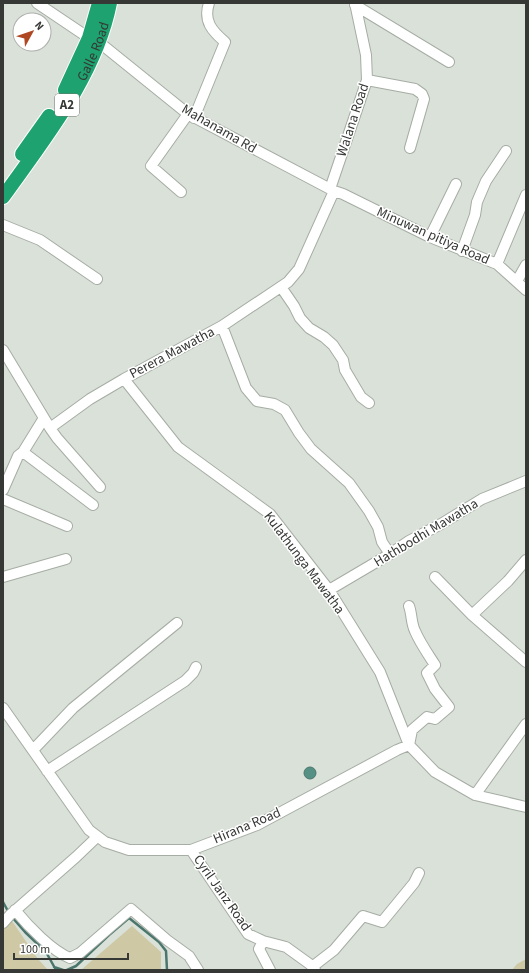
<svg xmlns="http://www.w3.org/2000/svg" width="529" height="973" font-family="'Source Sans 3',sans-serif">
  <style>
    .green { fill: #cec8a5 }
    .water { fill: #559085; stroke: #4b766d }
    .lines { fill: none; stroke-linecap: round; stroke-linejoin: round }
    .stream { stroke: #4b766d; stroke-width: 2.5 }
    .minor-casing { stroke: #a6ada4; stroke-width: 12 }
    .highway-casing { stroke: #fff; stroke-width: 16 }
    .minor { stroke: #fff; stroke-width: 10 }
    .highway { stroke: #1ea370; stroke-width: 14 }
    .labels { text-anchor: middle; dominant-baseline: central; stroke-width: 3; stroke-linejoin: round; paint-order: stroke }
    .shield { fill: #fff; stroke: #727471; stroke-width: 1 }
    .shield-label { font-size: 13px; font-weight: bold; fill: #353834 }
    .street-label { font-size: 14px; fill: #353834; stroke: #fff }
  </style>
  <rect width="100%" height="100%" fill="#d9e1d8"/>
  <path class="green" d="M12 921 38 959 48 970H3V930Z
    M132 926 161 952V970H81Z
    M526 959V970H512L517 964Z"/>
  <path class="water" d="M304 773a6 6 0 1 1 12 0a6 6 0 1 1-12 0Z"/>
  <g class="lines">
    <path class="stream" d="M3 902 9 913
      M12 917 25 932 46 952 56 970
      M54 967 63 970
      M67 970 76 966 109 935 129 918 159 942 166 951 167 970"/>
    <g class="minor-casing">
      <path id="minor" d="M37 3 89 38
        M355 5 449 62
        M100 43 188 114 334 191 343 194 430 237 497 264 526 290
        M367 80 415 89 422 94 424 99 410 148
        M194 118 225 42C212 31 203 21 209 3
        M330 189 367 80 366 55 355 3
        M181 192 151 166 188 114
        M3 225 40 240 97 279
        M430 237 456 184
        M462 251 475 215 477 202 486 181 506 151
        M497 264 526 195
        M517 281 526 265
        M281 287 294 306 300 318 309 328 324 337 333 345 343 360 345 370 361 397 369 403
        M222 326 246 388 257 401 274 404 285 410 299 433 311 449 349 483 369 511 378 527 382 542 390 554
        M3 350 44 418
        M124 379 178 447 270 514 329 590 380 672 409 745
        M50 428 57 438 100 487
        M23 452 93 505
        M3 490 18 456 23 452 44 418 50 428 90 399 124 379 222 326 288 282 299 269 334 191
        M3 499 67 526
        M3 577 66 559
        M435 577 472 615 526 662
        M329 590 390 554 409 541 441 524 482 499 526 481
        M409 606C412 614 411 623 415 631 420 643 428 654 435 665L427 673 435 689 449 707 435 719 427 717 412 730 409 745
        M472 615 508 581 526 560
        M3 708 89 830 105 842 129 850H191L257 825 397 750 409 745 435 772 475 795 526 807
        M33 750 73 708 177 623
        M47 771 185 681 193 673 196 667
        M475 795 526 724
        M191 850 248 934 263 941 286 947 311 965 315 970
        M15 910C28 926 52 951 70 958L80 953 131 909 167 940 189 956 198 970
        M3 923 10 915 76 857 97 837
        M263 941 259 949 270 970
        M312 967 334 950 363 916 382 922 414 883 419 873"/>
    </g>
    <g class="highway-casing">
      <g id="highway">
        <path d="M65 90 89 38 99 3"/>
        <path d="M22 154 49 116"/>
        <path id="s1" d="M3 197C45 138 96 75 110 3"/>
      </g>
    </g>
    <use href="#minor" class="minor"/>
    <use href="#highway" class="highway"/>
  </g>
  <g class="labels">
    <rect class="shield" x="55" y="94" width="24" height="22" rx="3"/>
    <g class="shield-label">
      <text x="67" y="105">A2</text>
    </g>
    <g class="street-label">
      <text stroke="none"><textPath href="#s1" startOffset="172">Galle Road</textPath></text>
      <text transform="translate(353 120) rotate(-72)">Walana Road</text>
      <text transform="translate(219 129) rotate(30)">Mahanama Rd</text>
      <text transform="translate(433 236) rotate(24)">Minuwan pitiya Road</text>
      <text transform="translate(172 353) rotate(-28)">Perera Mawatha</text>
      <text transform="translate(426 533) rotate(-31)">Hathbodhi Mawatha</text>
      <text transform="translate(304 563) rotate(53)">Kulathunga Mawatha</text>
      <text transform="translate(247 826) rotate(-23)">Hirana Road</text>
      <text transform="translate(222 893) rotate(55)">Cyril Janz Road</text>
    </g>
  </g>
  <rect width="529" height="973" fill="none" stroke="#353834" stroke-width="8"/>
  <g transform="translate(32 32) rotate(50)"><circle r="19" fill="#ffffff" stroke="#aeafae"/>
  <path d="M0-3L7 15L0 10L-7 15Z" fill="#af4822"/>
  <text y="-6" font-size="11" font-weight="bold" text-anchor="middle" fill="#353834">N</text>
  </g>
  <path d="M14 953v6h114v-6" fill="none" stroke="#353834" stroke-width="2"/>
  <text x="20" y="953" font-size="12" fill="#353834" stroke="#ffffff" stroke-width="3" paint-order="stroke">100 m</text>
</svg>
